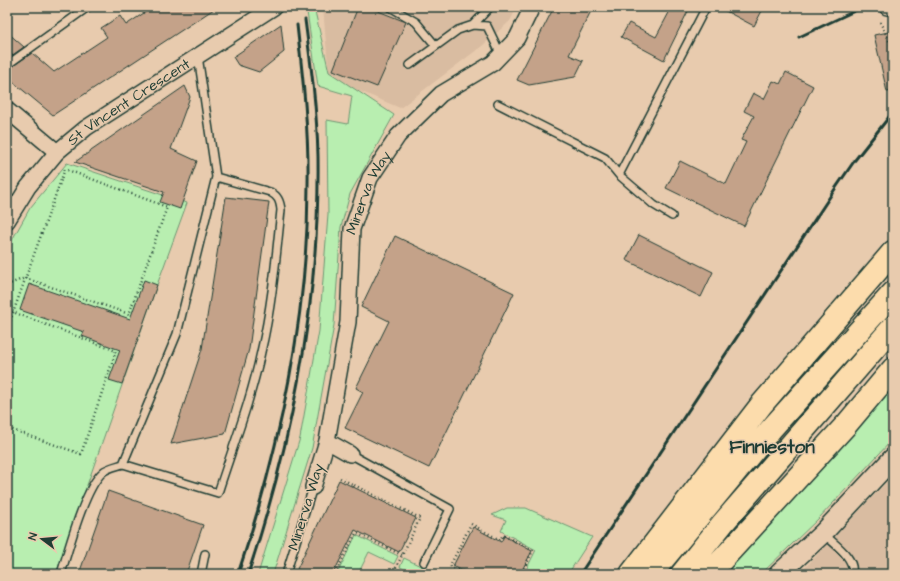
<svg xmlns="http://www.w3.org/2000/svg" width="900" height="581" font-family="'Architects Daughter',sans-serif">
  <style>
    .built { fill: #d9bca1 }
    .green { fill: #b8eeb0; stroke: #6c9672 }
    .building { fill: #c4a289; stroke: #1f3d34 }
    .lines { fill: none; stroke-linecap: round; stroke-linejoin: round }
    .service-casing { stroke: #1f3d34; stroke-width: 10 }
    .minor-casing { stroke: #1f3d34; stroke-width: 18 }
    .tertiary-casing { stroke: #1f3d34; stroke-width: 22 }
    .primary-casing { stroke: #1f3d34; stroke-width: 25 }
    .path { stroke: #1f3d34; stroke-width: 2.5; stroke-dasharray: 1 3; stroke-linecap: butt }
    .service { stroke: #e8cbae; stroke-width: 7 }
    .minor { stroke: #e8cbae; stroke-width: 15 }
    .tertiary { stroke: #e8cbae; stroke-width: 19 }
    .primary { stroke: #fcdcac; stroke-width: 22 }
    .rail { stroke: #1f3d34; stroke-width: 3 }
    .labels { text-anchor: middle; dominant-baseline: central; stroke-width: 3; stroke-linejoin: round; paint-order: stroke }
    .street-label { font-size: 15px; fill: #1f3d34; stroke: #e8cbae }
    .district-label { font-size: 19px; font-weight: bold; fill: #1f3d34; stroke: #e8cbae }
  </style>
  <rect width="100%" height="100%" fill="#e8cbae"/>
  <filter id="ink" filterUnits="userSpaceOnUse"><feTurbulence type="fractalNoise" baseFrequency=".025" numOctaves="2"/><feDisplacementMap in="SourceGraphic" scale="8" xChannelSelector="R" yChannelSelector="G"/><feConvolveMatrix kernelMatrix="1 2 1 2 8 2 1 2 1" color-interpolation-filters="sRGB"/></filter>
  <g filter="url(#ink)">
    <path class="built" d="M323 7H517L510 21 482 46 400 108 329 78Z
      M893 474V574H799L885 484Z"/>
    <path class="green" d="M314 7 329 72 394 115 350 194 341 227 334 325 312 448 273 574H258L300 438 319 331 328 215 327 120 348 124 352 96 318 86 307 12Z
      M67 163 187 203 157 285 56 574H7V249L30 208Z
      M893 377V439L819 518 761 574H717Z
      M507 508H526L592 537 568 574H524L536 550 501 531 506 520 492 515Z
      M356 535 398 556 394 564 369 552 358 574H337Z
      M404 558 437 574H415L400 567Z"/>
    <path class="building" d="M153 7H217L53 115 7 77V70L32 53 54 72 107 37 101 28 120 16 126 25Z
      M358 7H368L406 22 377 87 333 70Z
      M554 7H593L569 55 583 61 575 77 529 85 517 80Z
      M672 7H690L664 60 621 37 629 23 656 37Z
      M718 7H764L754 26Z
      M281 24 284 52 259 72 238 65 233 57Z
      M893 31V91L887 92 874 35Z
      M7 32 24 47 7 59Z
      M786 72 813 86 744 226 666 188 680 161 726 184 746 142 741 140 754 116 744 111 753 93 764 99 773 81 780 84Z
      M185 86 190 97 171 149 197 161 180 209 160 202 164 192 75 162Z
      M226 197 269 202 249 349 225 434 171 444 202 349Z
      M639 235 713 272 701 297 626 260Z
      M395 236 514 293 429 468 345 428 363 392 356 388 389 321 361 307Z
      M144 280 157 285 122 384 109 380 120 350 82 336 84 332 20 310 29 284 130 319Z
      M339 480 416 518 399 552 355 530 333 574H307L297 569Z
      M108 491 203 525 186 574H79Z
      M473 527 501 542 504 536 532 551 520 574H469L453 566Z"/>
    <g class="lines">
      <g class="service-casing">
        <path id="service" d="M390 7 416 22 436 46
          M473 25 490 7
          M198 56 216 177
          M7 65 88 7
          M410 65 458 30 473 25 487 26 501 55
          M498 104 605 158 619 175 654 205 672 216
          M619 175 706 7
          M216 177 270 192C278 196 280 201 281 210 276 258 272 306 261 352 251 400 233 446 218 493L123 464 177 334Z
          M350 454 450 509 424 562
          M824 534C834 544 856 558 852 574
          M61 574C68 551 85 487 103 472 107 468 117 466 123 464
          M201 574 205 554
          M286 574 313 487"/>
      </g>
      <g class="minor-casing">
        <g id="minor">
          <path d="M887 7H893"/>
          <path d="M7 110 57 152"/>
          <path id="s1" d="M7 221 28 187 57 152 86 128 274 7"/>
          <path d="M327 441 350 454"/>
          <path id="s2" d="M313 487 327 441 348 322 352 229 370 178 398 136 441 94 493 63 517 38 532 7"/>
        </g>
      </g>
      <g class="tertiary-casing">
        <path id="tertiary" d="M779 574 823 533 893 458"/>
      </g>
      <g class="primary-casing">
        <path id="primary" d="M631 574 762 404 893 252
          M651 574 771 429 893 293
          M682 574 723 523 893 327
          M709 574 846 425 893 369"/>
      </g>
      <path class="path" d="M880 22 893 49
        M7 285 25 278 129 314 167 207 65 169C46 222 26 276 7 330
        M7 300 13 312 116 351 81 454 7 428
        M340 478 420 518 393 574
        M335 574 356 533 402 555
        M465 574 450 566 471 524 500 540 503 535 533 550 522 574"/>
      <use href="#service" class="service"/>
      <use href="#minor" class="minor"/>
      <use href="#tertiary" class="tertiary"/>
      <use href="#primary" class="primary"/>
      <path class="rail" d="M799 37 863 7
        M238 574C280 448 308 319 308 185 309 132 303 79 297 25
        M248 574C293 439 320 299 318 156 317 110 311 65 305 20
        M580 574 835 189 855 160 893 112"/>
    </g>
  </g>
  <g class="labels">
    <g class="street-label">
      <text stroke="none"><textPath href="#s1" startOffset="173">St Vincent Crescent</textPath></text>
      <text stroke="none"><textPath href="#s2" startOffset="302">Minerva Way</textPath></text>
      <text transform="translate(306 507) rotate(-73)">Minerva Way</text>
    </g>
    <g class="district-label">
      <text x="772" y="447">Finnieston</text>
    </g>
  </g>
  <rect width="900" height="581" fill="none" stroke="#e8cbae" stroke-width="24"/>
  <rect x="12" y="12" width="876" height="557" fill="none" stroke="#1f3d34" stroke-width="1.5" filter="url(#ink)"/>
  <g transform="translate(42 539) rotate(286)" stroke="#e8cbae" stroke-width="3" paint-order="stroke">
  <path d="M0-3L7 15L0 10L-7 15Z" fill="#1f3d34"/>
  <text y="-6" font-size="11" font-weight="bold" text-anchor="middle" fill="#1f3d34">N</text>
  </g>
</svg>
